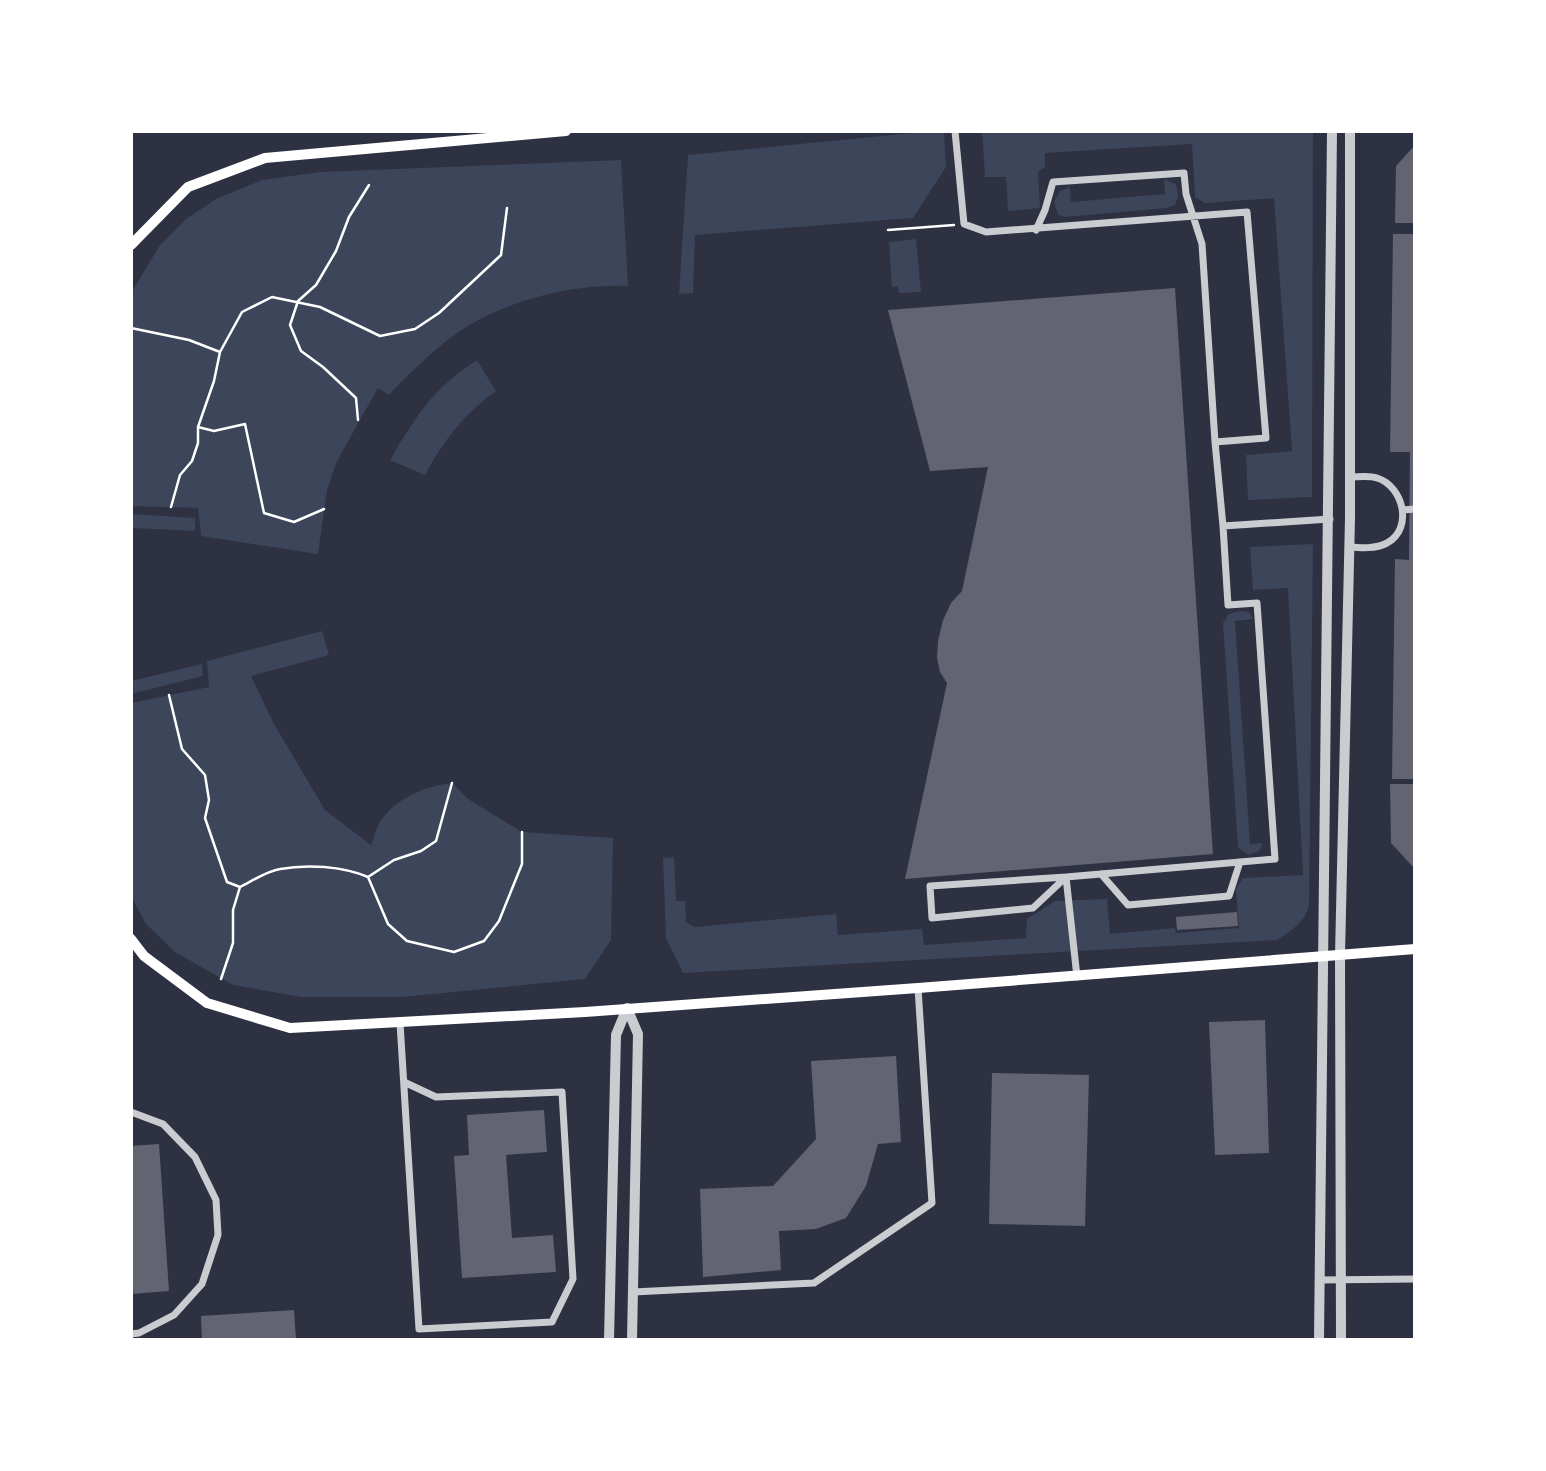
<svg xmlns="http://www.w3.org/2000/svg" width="1546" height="1471" font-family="'PT Sans',sans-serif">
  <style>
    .green { fill: #3c4559 }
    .building { fill: #626471 }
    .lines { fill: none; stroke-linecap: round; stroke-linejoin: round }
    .path { stroke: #fff; stroke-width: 2.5 }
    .minor { stroke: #caccd0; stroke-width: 7 }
    .tertiary { stroke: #caccd0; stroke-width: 10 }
    .secondary { stroke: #fff; stroke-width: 10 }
  </style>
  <rect width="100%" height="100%" fill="#2d3142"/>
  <path class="green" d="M932 131H944L946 167 913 218 695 235 693 293 679 294 688 155Z
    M982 131H1313L1312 497 1248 500 1246 455 1292 451 1274 198 1205 203 1195 197 1192 144 1045 153V167L1038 172 1040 208 1008 211 1006 177H985Z
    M621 160 628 286C570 284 506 300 457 333 432 351 410 373 389 395L378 388 337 461 327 490 318 554 201 536 198 508 131 506V293L160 245 186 219 216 199 262 180 320 172Z
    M1164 179 1176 184 1178 196 1175 205 1167 208 1065 217 1058 215 1054 202 1060 191 1070 187 1071 202 1165 194Z
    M916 239 921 292 899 293 898 286 892 287 889 242Z
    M477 360 496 391C465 413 443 441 425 475L390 460C416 416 432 389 477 360Z
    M131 514 195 518V531L131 528Z
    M1313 544 1309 906C1303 924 1292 930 1277 940L683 973 666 938 663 858 674 857 676 901H685L686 922 694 927 836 914 838 935 922 929 924 945 1026 938 1027 919 1055 901 1107 899 1110 934 1175 928 1176 933 1239 928 1236 888 1243 878 1303 875 1288 588 1253 590 1250 547Z
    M1240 611 1249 612 1253 619 1235 621 1250 844 1263 843 1259 851 1249 855 1238 848 1223 623 1229 614Z
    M322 631 329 655 251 676 274 724 325 810 371 845C374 839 375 830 379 824 393 799 425 786 452 783L468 799 522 832 613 838 611 940 585 979 402 997H302L233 985 175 952 146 924 131 896V703L209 687 207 661Z
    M202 664 203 676 131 694V681Z"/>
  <path class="building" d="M1415 145V223H1395L1396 166Z
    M1393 234H1415V779H1392L1395 559 1409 560 1410 452H1390Z
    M1175 288 1213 854 905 879 947 683 940 672 937 658 938 641 943 620 951 603 962 591 988 467 930 471 888 310Z
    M1390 784H1415V869L1391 843Z
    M1237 912 1238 926 1177 930 1176 917Z
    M1265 1020 1269 1153 1215 1155 1209 1022Z
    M896 1056 901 1142 878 1144 866 1186 846 1218 816 1229 779 1231 781 1270 703 1277 700 1189 773 1186 816 1139 811 1061Z
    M992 1073 1089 1075 1085 1226 989 1224Z
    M544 1110 547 1152 506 1155 512 1238 553 1235 556 1272 462 1278 454 1156 469 1155 467 1115Z
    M159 1144 169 1291 131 1294V1146Z
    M294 1310 296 1340H202L201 1316Z"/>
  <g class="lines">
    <path class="path" d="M888 230 954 225
      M131 328 189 340 220 352
      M358 420 356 398 323 367 301 351 290 325 298 301 316 285 336 251 349 217 369 185
      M198 427 214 431 245 424 264 513 294 522 324 509
      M171 507 180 475 192 461 198 443V427L214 381 220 352 242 312 272 297 320 307 380 336 415 329 439 313 501 255 507 208
      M169 695 182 749 205 775 209 800 205 818 227 882 240 887C252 881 267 871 280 869 307 864 342 866 368 877L394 860 421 851 436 841 452 783
      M368 877 388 924 407 941 454 952 484 941 499 921 522 864V832
      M221 979 233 943V910L240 887"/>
    <path class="minor" d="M955 131 964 224 986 232 1247 212 1266 438 1215 442 1223 526 1330 519
      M1036 230 1045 210 1053 182 1184 173 1186 194 1202 244 1215 442
      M1403 510 1415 509
      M1349 547C1362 548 1375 549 1387 543 1414 528 1403 486 1377 478 1369 475 1358 477 1350 477
      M1101 874 1128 905 1229 896 1240 862
      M1066 877 1033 908 932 918 930 886Z
      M1077 977 1066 877 1275 859 1257 603 1228 605 1223 526
      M400 1023 419 1329 552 1322 573 1279 562 1092 436 1097 404 1082
      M131 1112 163 1124 195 1157 216 1200 218 1235 202 1284 174 1315 139 1333 131 1334
      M1319 1280 1415 1279
      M633 1292 814 1283 932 1203 918 988"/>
    <path class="tertiary" d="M627 1008 638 1034 632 1340
      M609 1340 616 1035 627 1008
      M1319 1340C1321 937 1330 534 1332 131
      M1341 1340 1340 955 1350 518V131"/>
    <path class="secondary" d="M131 245 188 187 265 158 566 131
      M131 939 144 956 207 1003 290 1028 585 1012 918 988 1415 949"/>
  </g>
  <rect width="1546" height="1471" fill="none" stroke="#ffffff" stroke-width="266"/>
</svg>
